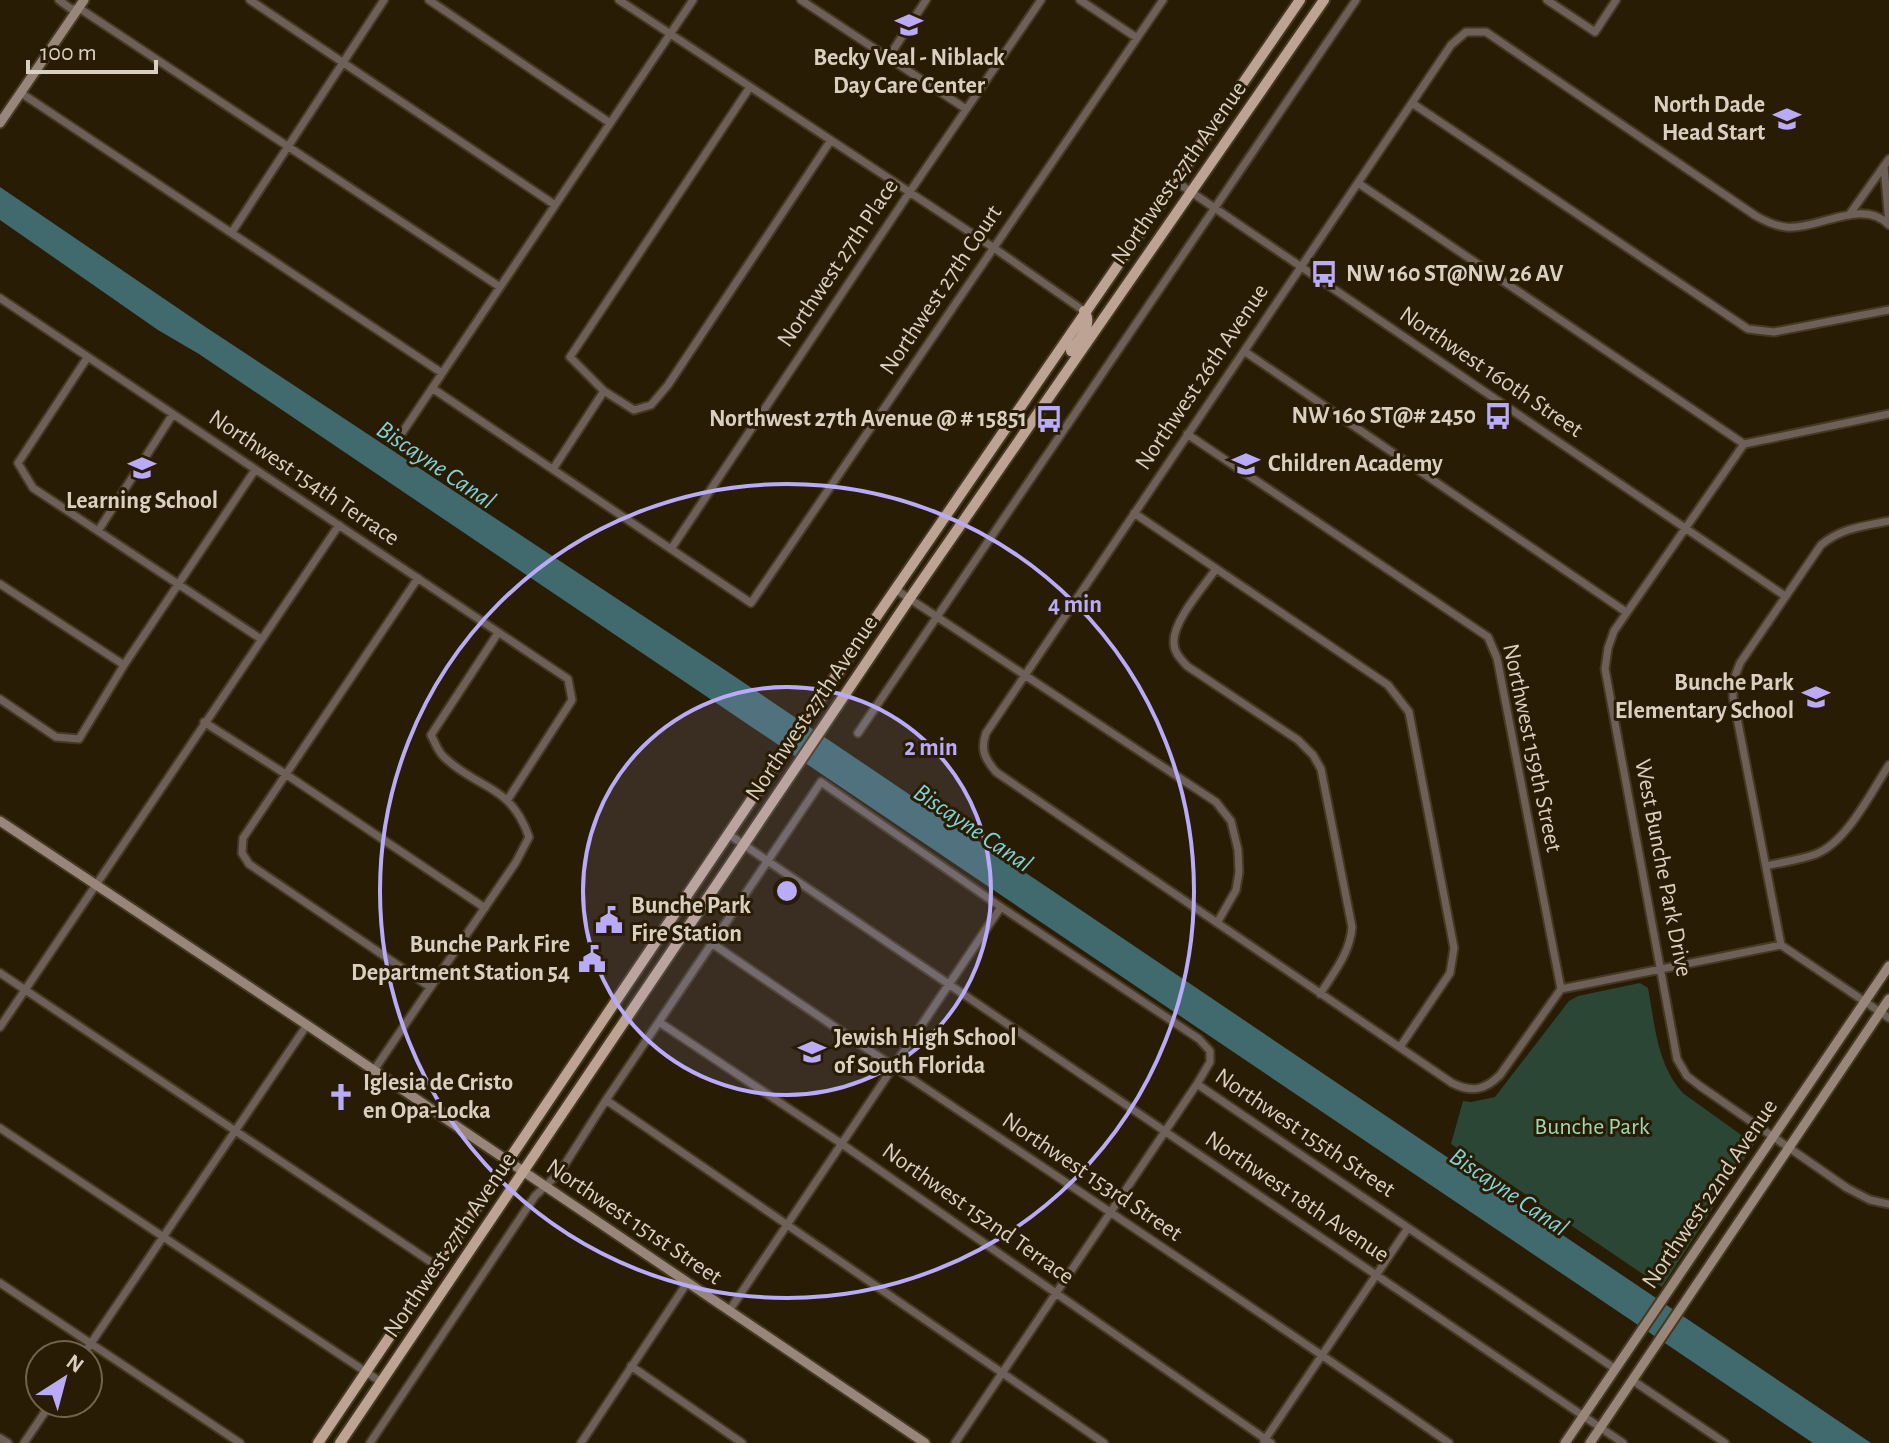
<svg xmlns="http://www.w3.org/2000/svg" width="1889" height="1443" font-family="'Alegreya Sans',sans-serif">
  <style>
    .green { fill: #2b4635 }
    .water { fill: #416a6e }
    .lines { fill: none; stroke-linecap: round; stroke-linejoin: round }
    .street-casing { stroke: #453922; stroke-width: 11 }
    .secondary-casing { stroke: #453922; stroke-width: 13 }
    .primary-casing { stroke: #453922; stroke-width: 14 }
    .street { stroke: #6c6059; stroke-width: 7 }
    .secondary { stroke: #99867a; stroke-width: 9 }
    .primary { stroke: #bca394; stroke-width: 10 }
    .ring { fill: none; stroke: #b9abf7; stroke-width: 4 }
    .labels { text-anchor: middle; dominant-baseline: central; stroke-width: 6; stroke-linejoin: round; paint-order: stroke }
    .poi-label { font-size: 24px; font-weight: bold; fill: #d9d0c2; stroke: #291c04; text-anchor: end }
    .street-label { font-size: 24px; fill: #d9d0c2; stroke: #291c04 }
    .park-label { font-size: 24px; fill: #9fd7b3; stroke: #291c04 }
    .water-label { font-size: 26px; font-style: italic; fill: #83d0d7; stroke: #291c04 }
    .centre { fill: #b9abf7; stroke: #291c04; stroke-width: 4 }
    .ring-label { font-size: 24px; text-anchor: middle; font-weight: bold; fill: #b9abf7; stroke: #291c04; stroke-width: 6; stroke-linejoin: round; paint-order: stroke }
  </style>
  <rect width="100%" height="100%" fill="#291c04"/>
  <path class="green" d="M1640 983 1648 988C1655 1025 1657 1066 1684 1094L1754 1144 1662 1287 1451 1144 1463 1101 1471 1102 1495 1097 1569 1001 1578 996Z"/>
  <path class="water" d="M0 187 207 328 722 668 1871 1443H1813L199 354 158 330 0 220Z"/>
  <g class="lines">
    <g class="street-casing">
      <path id="street" d="M59 0 71 9 79 8 500 287
        M250 0 555 205
        M429 0 610 123
        M619 0 994 248 1084 311
        M801 0 966 109
        M1080 0 1137 38
        M1547 0 1595 32 1616 0
        M888 58 926 0
        M750 87 570 357 604 391 634 410 651 405 668 385 831 140
        M21 93 442 373
        M1412 103 1748 329 1774 332 1889 310
        M1884 166 1889 223
        M1175 181 1785 596
        M1358 183 1744 444
        M1849 215 1889 159
        M232 232 384 0
        M0 298 568 679 572 700 508 799
        M1244 351 1626 612
        M87 358 18 463 33 488 261 639
        M432 388 751 603 1163 0
        M1889 414 1744 444 1614 631 1608 648 1605 669 1677 1059 1687 1076 1700 1086 1847 1188 1870 1200 1889 1204
        M402 433 693 0
        M1187 434 1488 637 1497 658 1561 989
        M553 469 604 391
        M1134 513 1388 685 1409 712 1454 948 1450 973 1400 1047
        M98 531 173 414
        M671 549 909 193 1041 0
        M1216 569C1204 586 1172 622 1174 643 1174 653 1181 659 1187 666L1298 740 1313 755 1321 769 1352 927C1350 953 1334 972 1320 994
        M418 578 243 838 242 853 249 864 430 987
        M0 584 124 665
        M895 589 1216 802 1231 821 1238 850 1239 872 1236 890 1217 923
        M0 699 56 737 79 739 124 665 255 470
        M204 722 287 775 485 908
        M858 733 1356 0
        M728 834 1623 1443
        M1766 866C1782 862 1800 860 1816 854 1847 842 1871 792 1889 765
        M713 944C957 1112 1206 1273 1449 1443
        M1781 945 1561 989 1500 1075C1485 1090 1472 1093 1452 1083L996 772C985 759 980 750 986 733L1451 45 1466 32H1486L1756 216C1765 221 1775 226 1786 227 1818 230 1863 197 1889 225
        M1781 945 1733 697 1734 679 1740 663 1821 545C1841 528 1864 526 1889 521
        M1781 945 1889 1018
        M0 973 437 1266
        M659 1022 842 1144 1271 1443
        M0 1027 339 525
        M374 1070 516 862 529 837C510 783 478 790 444 757 438 752 435 742 431 735L498 633
        M1197 1084 1614 1368
        M606 1100 1104 1443
        M0 1128 381 1382
        M0 1283 240 1443
        M729 1311 1001 907
        M83 1355 307 1025
        M631 1366 742 1443
        M1632 1380 1725 1443
        M0 1438 8 1443
        M1264 1441 1408 1228
        M24 1443 51 1403
        M370 1443 535 1196 560 1172 606 1100 821 782 1001 907 1199 1039 1210 1051V1062L1197 1084 955 1443
        M581 1443 687 1283"/>
    </g>
    <g class="secondary-casing">
      <path id="secondary" d="M0 123 84 0
        M0 821 307 1025 925 1443
        M1565 1443 1889 966
        M1590 1443 1889 999"/>
    </g>
    <g class="primary-casing">
      <path id="primary" d="M1071 351C1079 339 1094 325 1084 311
        M318 1443 785 750 1300 0
        M340 1443 910 598 1324 0"/>
    </g>
    <use href="#street" class="street"/>
    <use href="#secondary" class="secondary"/>
    <use href="#primary" class="primary"/>
  </g>
  <circle cx="787" cy="891" r="204" fill="#b9abf7" fill-opacity=".12"/>
  <g class="ring">
    <circle cx="787" cy="891" r="204"/>
    <circle cx="787" cy="891" r="407"/>
  </g>
  <defs>
    <g id="school-bare" transform="scale(2.16)"><path d="M0-5L7-2L0 1L-7-2ZM-4 1L0 2.5L4 1V4Q0 6-4 4Z" fill="#b9abf7" stroke="#291c04" stroke-width="2.5" paint-order="stroke"/></g>
    <g id="bus-bare" transform="scale(2.16)"><path d="M-5-6H5V4H4V6H2V4H-2V6H-4V4H-5ZM-3.5-4V0h7V-4ZM-3.5 1.2v1.5H-2V1.2ZM2 1.2v1.5H3.5V1.2Z" fill="#b9abf7" stroke="#291c04" stroke-width="2.5" paint-order="stroke"/></g>
    <g id="civic-bare" transform="scale(2.16)"><path d="M-.6-6.5H3V-4.5H.6V-3L4-1V1h2V6H-6V1h2V-1L-.6-3ZM-1.2 2.5V6h2.4V2.5Z" fill="#b9abf7" stroke="#291c04" stroke-width="2.5" paint-order="stroke"/></g>
    <g id="church-bare" transform="scale(2.16)"><path d="M-1.2-6h2.4v3.5h3.3v2.4h-3.3V6h-2.4V-.1h-3.3v-2.4h3.3Z" fill="#b9abf7" stroke="#291c04" stroke-width="2.5" paint-order="stroke"/></g>
  </defs>
  <g fill-rule="evenodd">
    <use href="#school-bare" x="909" y="25"/>
    <use href="#school-bare" x="1787" y="119"/>
    <use href="#bus-bare" x="1324" y="274"/>
    <use href="#bus-bare" x="1498" y="416"/>
    <use href="#bus-bare" x="1049" y="419"/>
    <use href="#school-bare" x="1246" y="464"/>
    <use href="#school-bare" x="142" y="468"/>
    <use href="#school-bare" x="1816" y="697"/>
    <use href="#civic-bare" x="609" y="920"/>
    <use href="#civic-bare" x="592" y="959"/>
    <use href="#school-bare" x="812" y="1052"/>
    <use href="#church-bare" x="341" y="1097"/>
  </g>
  <g class="labels">
    <g class="poi-label">
      <text x="909" y="58" text-anchor="middle">Becky Veal - Niblack<tspan x="909" dy="28">Day Care Center</tspan></text>
      <text x="1765" y="105">North Dade<tspan x="1765" dy="28">Head Start</tspan></text>
      <text x="1346" y="274" text-anchor="start">NW 160 ST@NW 26 AV</text>
      <text x="1476" y="416">NW 160 ST@# 2450</text>
      <text x="1027" y="419">Northwest 27th Avenue @ # 15851</text>
      <text x="1268" y="464" text-anchor="start">Children Academy</text>
      <text x="142" y="501" text-anchor="middle">Learning School</text>
      <text x="1794" y="683">Bunche Park<tspan x="1794" dy="28">Elementary School</tspan></text>
      <text x="631" y="906" text-anchor="start">Bunche Park<tspan x="631" dy="28">Fire Station</tspan></text>
      <text x="570" y="945">Bunche Park Fire<tspan x="570" dy="28">Department Station 54</tspan></text>
      <text x="834" y="1038" text-anchor="start">Jewish High School<tspan x="834" dy="28">of South Florida</tspan></text>
      <text x="363" y="1083" text-anchor="start">Iglesia de Cristo<tspan x="363" dy="28">en Opa-Locka</tspan></text>
    </g>
    <g class="street-label">
      <text transform="translate(1179 173) rotate(-55)">Northwest 27th Avenue</text>
      <text transform="translate(838 263) rotate(-56)">Northwest 27th Place</text>
      <text transform="translate(941 290) rotate(-56)">Northwest 27th Court</text>
      <text transform="translate(1491 372) rotate(34)">Northwest 160th Street</text>
      <text transform="translate(1202 377) rotate(-56)">Northwest 26th Avenue</text>
      <text transform="translate(304 478) rotate(34)">Northwest 154th Terrace</text>
      <text transform="translate(812 708) rotate(-56)">Northwest 27th Avenue</text>
      <text transform="translate(1532 748) rotate(78)">Northwest 159th Street</text>
      <text transform="translate(1663 868) rotate(79)">West Bunche Park Drive</text>
      <text transform="translate(1305 1133) rotate(34)">Northwest 155th Street</text>
      <text transform="translate(1092 1177) rotate(34)">Northwest 153rd Street</text>
      <text transform="translate(1710 1194) rotate(-56)">Northwest 22nd Avenue</text>
      <text transform="translate(1297 1197) rotate(34)">Northwest 18th Avenue</text>
      <text transform="translate(978 1214) rotate(35)">Northwest 152nd Terrace</text>
      <text transform="translate(634 1222) rotate(34)">Northwest 151st Street</text>
      <text transform="translate(450 1245) rotate(-56)">Northwest 27th Avenue</text>
    </g>
    <g class="park-label">
      <text x="1592" y="1127">Bunche Park</text>
    </g>
    <g class="water-label">
      <text transform="translate(436 465) rotate(34)">Biscayne Canal</text>
      <text transform="translate(973 828) rotate(34)">Biscayne Canal</text>
      <text transform="translate(1509 1192) rotate(34)">Biscayne Canal</text>
    </g>
  </g>
  <circle cx="787" cy="891" r="12" class="centre"/>
  <g class="ring-label">
    <text x="1075" y="612">4 min</text>
    <text x="931" y="755">2 min</text>
  </g>
  <g transform="translate(64 1379) rotate(36)"><circle r="38" fill="#291c04" stroke="#6f6450" stroke-width="2"/>
  <path d="M0-6L14 30L0 20L-14 30Z" fill="#b9abf7"/>
  <text y="-12" font-size="22" font-weight="bold" text-anchor="middle" fill="#d9d0c2">N</text>
  </g>
  <path d="M28 60v12h128v-12" fill="none" stroke="#d9d0c2" stroke-width="4"/>
  <text x="40" y="60" font-size="24" fill="#d9d0c2" stroke="#291c04" stroke-width="6" paint-order="stroke">100 m</text>
</svg>
